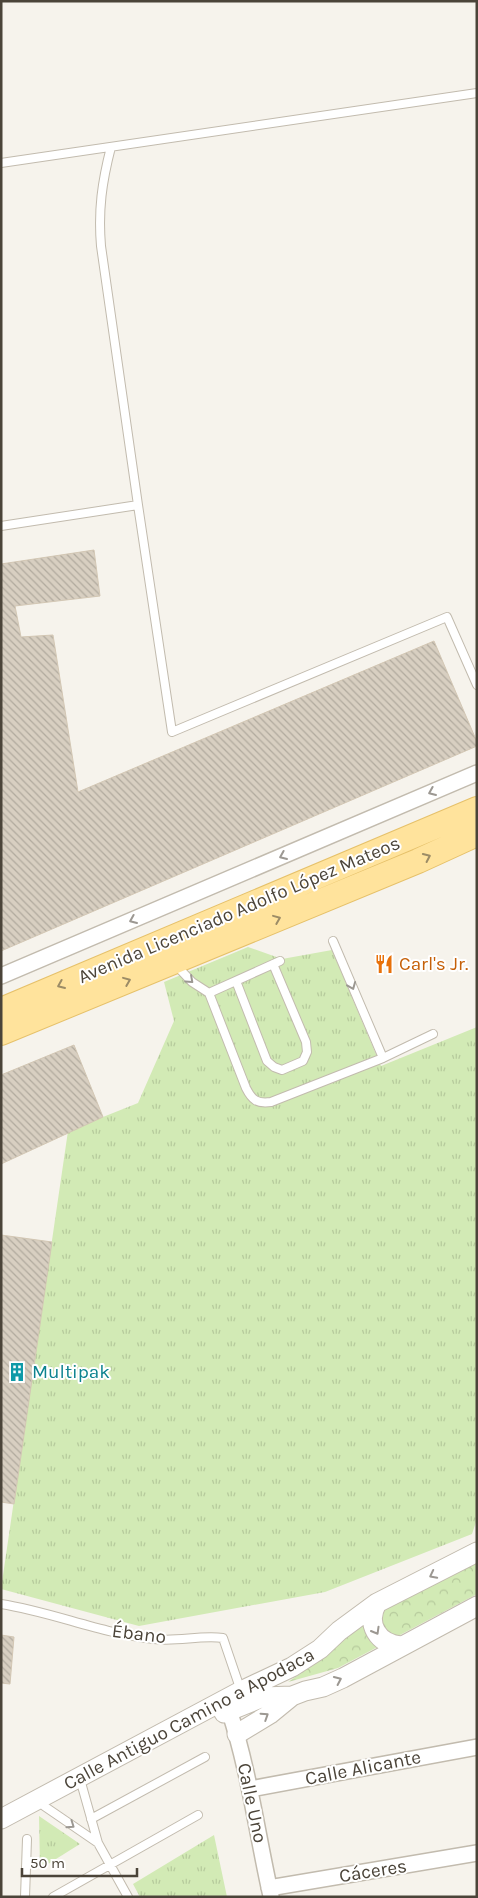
<svg xmlns="http://www.w3.org/2000/svg" width="478" height="1898" font-family="Karla,sans-serif">
  <style>
    .grass { fill: url(#grass-tufts) }
    .forest { fill: url(#forest-crowns) }
    .building { fill: url(#building-back-hatch); stroke: #d3c7b4 }
    .lines { fill: none; stroke-linecap: round; stroke-linejoin: round }
    .service-casing { stroke: #c2bbae; stroke-width: 10 }
    .minor-casing { stroke: #c2bbae; stroke-width: 18 }
    .tertiary-casing { stroke: #c2bbae; stroke-width: 21 }
    .primary-casing { stroke: #e6c16a; stroke-width: 26 }
    .service { stroke: #fff; stroke-width: 8 }
    .minor { stroke: #fff; stroke-width: 15 }
    .tertiary { stroke: #fff; stroke-width: 19 }
    .primary { stroke: #ffe39c; stroke-width: 24 }
    .oneway { stroke: #9c9892 }
    .oneway2 { stroke: #9c8c66 }
    .labels { text-anchor: middle; dominant-baseline: central; stroke-width: 4; stroke-linejoin: round; paint-order: stroke }
    .street-label { font-size: 19px; fill: #4b4439; stroke: #fff }
    .food-label { font-size: 19px; fill: #c56008; stroke: #fff; text-anchor: start }
    .culture-label { font-size: 19px; fill: #0d838f; stroke: #fff; text-anchor: start }
  </style>
  <defs>
    <pattern id="grass-tufts" width="24" height="20" patternUnits="userSpaceOnUse" patternTransform="scale(1.25)"><rect width="24" height="20" fill="#d2eab5"/><path d="M3 7l-1-3M5 7V3M7 7l1-3M15 17l-1-3M17 17v-4M19 17l1-3" fill="none" stroke="#b6ca9c"/></pattern>
    <pattern id="forest-crowns" width="20" height="18" patternUnits="userSpaceOnUse" patternTransform="scale(1.25)"><rect width="20" height="18" fill="#d2eab5"/><path d="M2 6a3 3 0 1 1 6 0M12 15a3 3 0 1 1 6 0" fill="none" stroke="#b6ca9c"/></pattern>
    <pattern id="building-back-hatch" width="6" height="6" patternUnits="userSpaceOnUse" patternTransform="scale(1.25)"><rect width="6" height="6" fill="#d8cfc1"/><path d="M-1 5l2 2M0 0l6 6M5-1l2 2" fill="none" stroke="#b1aa9e"/></pattern>
  </defs>
  <rect width="100%" height="100%" fill="#f6f3ec"/>
  <path class="grass" d="M248 947 282 959 332 950 381 1066 477 1027V1519L472 1534 325 1592 139 1626 1 1589 68 1131 138 1103 174 1021 164 982Z
    M39 1816 80 1844 40 1869Z
    M214 1835 227 1897H140L133 1884Z"/>
  <path class="forest" d="M477 1557V1594L338 1668 288 1682 313 1665 364 1619Z"/>
  <path class="building" d="M94 550 100 596 15 606 21 637 53 635 78 792 434 641 477 742V746L1 951V564Z
    M74 1045 103 1117 1 1164V1075Z
    M1 1235 52 1242 14 1504 1 1502Z
    M1 1635 14 1637 10 1684 1 1683Z"/>
  <g class="lines">
    <g class="service-casing">
      <path id="service" d="M111 147C102 182 98 210 101 246L138 505
        M1 163 477 93
        M1 526 138 505 172 732 447 617 477 685
        M333 941 383 1058 433 1034
        M175 964 192 982 209 993 246 1088C252 1100 257 1104 271 1102L383 1058
        M236 981 267 1061 274 1067 282 1070 303 1061 307 1052 306 1042 273 964
        M209 993 280 961
        M1 1604C53 1612 102 1634 154 1639 177 1642 200 1635 223 1638L241 1691
        M82 1786 98 1843 128 1897
        M44 1806 98 1843
        M91 1819 205 1757
        M25 1897 27 1839
        M53 1897 198 1815"/>
    </g>
    <g class="minor-casing">
      <path id="minor" d="M1 976 477 773
        M229 1710C249 1770 257 1834 271 1896
        M250 1789 477 1747
        M269 1888 477 1853"/>
    </g>
    <g class="tertiary-casing">
      <path id="tertiary" d="M377 1603C365 1624 378 1644 401 1646
        M224 1713 263 1697 292 1696 305 1691 323 1687 343 1678 477 1606
        M237 1734 270 1714 292 1696
        M1 1819 241 1691 292 1667 320 1649 339 1631 377 1603 477 1552"/>
    </g>
    <g class="primary-casing">
      <path id="primary" d="M1 1010 477 809
        M1 1033 418 861 477 834"/>
    </g>
    <use href="#service" class="service"/>
    <use href="#minor" class="minor"/>
    <use href="#tertiary" class="tertiary"/>
    <use href="#primary" class="primary"/>
  </g>
  <defs><path id="oneway-chevron" d="M-2-3.5L2.5 0L-2 3.5" fill="none" stroke-width="1.6" stroke-linecap="round" stroke-linejoin="round" transform="scale(1.25)"/></defs>
  <g class="oneway">
    <use href="#oneway-chevron" transform="translate(432 792) rotate(157)"/>
    <use href="#oneway-chevron" transform="translate(283 856) rotate(157)"/>
    <use href="#oneway-chevron" transform="translate(133 920) rotate(157)"/>
    <use href="#oneway-chevron" transform="translate(190 980) rotate(42)"/>
    <use href="#oneway-chevron" transform="translate(352 986) rotate(68)"/>
    <use href="#oneway-chevron" transform="translate(433 1575) rotate(153)"/>
    <use href="#oneway-chevron" transform="translate(376 1631) rotate(60)"/>
    <use href="#oneway-chevron" transform="translate(338 1680) rotate(-25)"/>
    <use href="#oneway-chevron" transform="translate(265 1716) rotate(-33)"/>
    <use href="#oneway-chevron" transform="translate(71 1825) rotate(35)"/>
  </g>
  <g class="oneway2">
    <use href="#oneway-chevron" transform="translate(427 857) rotate(-25)"/>
    <use href="#oneway-chevron" transform="translate(277 919) rotate(-22)"/>
    <use href="#oneway-chevron" transform="translate(127 981) rotate(-22)"/>
    <use href="#oneway-chevron" transform="translate(61 985) rotate(157)"/>
  </g>
  <defs>
    <g id="restaurant-bare" transform="scale(1.5)"><path d="M-5-6h1v4h1v-4h1v4h1v-4h1v5L-1.5 .5V6h-2V.5L-5-1ZM5-6V6H3V1.5H1.5Q1.5-4 5-6Z" fill="#e8710a" stroke="#fff" stroke-width="2.5" paint-order="stroke"/></g>
    <g id="building-bare" transform="scale(1.5)"><path d="M-4-6H4V6H1V3H-1V6H-4ZM-2.5-4.3h1.7v1.8h-1.7ZM.8-4.3h1.7v1.8H.8ZM-2.5-1h1.7V.8h-1.7ZM.8-1h1.7V.8H.8Z" fill="#0f9aa8" stroke="#fff" stroke-width="2.5" paint-order="stroke"/></g>
  </defs>
  <g fill-rule="evenodd">
    <use href="#restaurant-bare" x="384" y="964"/>
    <use href="#building-bare" x="17" y="1372"/>
  </g>
  <g class="labels">
    <g class="street-label">
      <text transform="translate(239 910) rotate(-23)">Avenida Licenciado Adolfo López Mateos</text>
      <text transform="translate(139 1634) rotate(7)">Ébano</text>
      <text transform="translate(189 1719) rotate(-28)">Calle Antiguo Camino a Apodaca</text>
      <text transform="translate(363 1768) rotate(-11)">Calle Alicante</text>
      <text transform="translate(252 1803) rotate(78)">Calle Uno</text>
      <text transform="translate(373 1871) rotate(-9)">Cáceres</text>
    </g>
    <g class="food-label">
      <text x="399" y="964">Carl's Jr.</text>
    </g>
    <g class="culture-label">
      <text x="32" y="1372">Multipak</text>
    </g>
  </g>
  <rect width="478" height="1898" fill="none" stroke="#4b4439" stroke-width="5"/>
  <path d="M22 1868v8h115v-8" fill="none" stroke="#4b4439" stroke-width="2.5"/>
  <text x="30" y="1868" font-size="15" fill="#4b4439" stroke="#ffffff" stroke-width="4" paint-order="stroke">50 m</text>
</svg>
